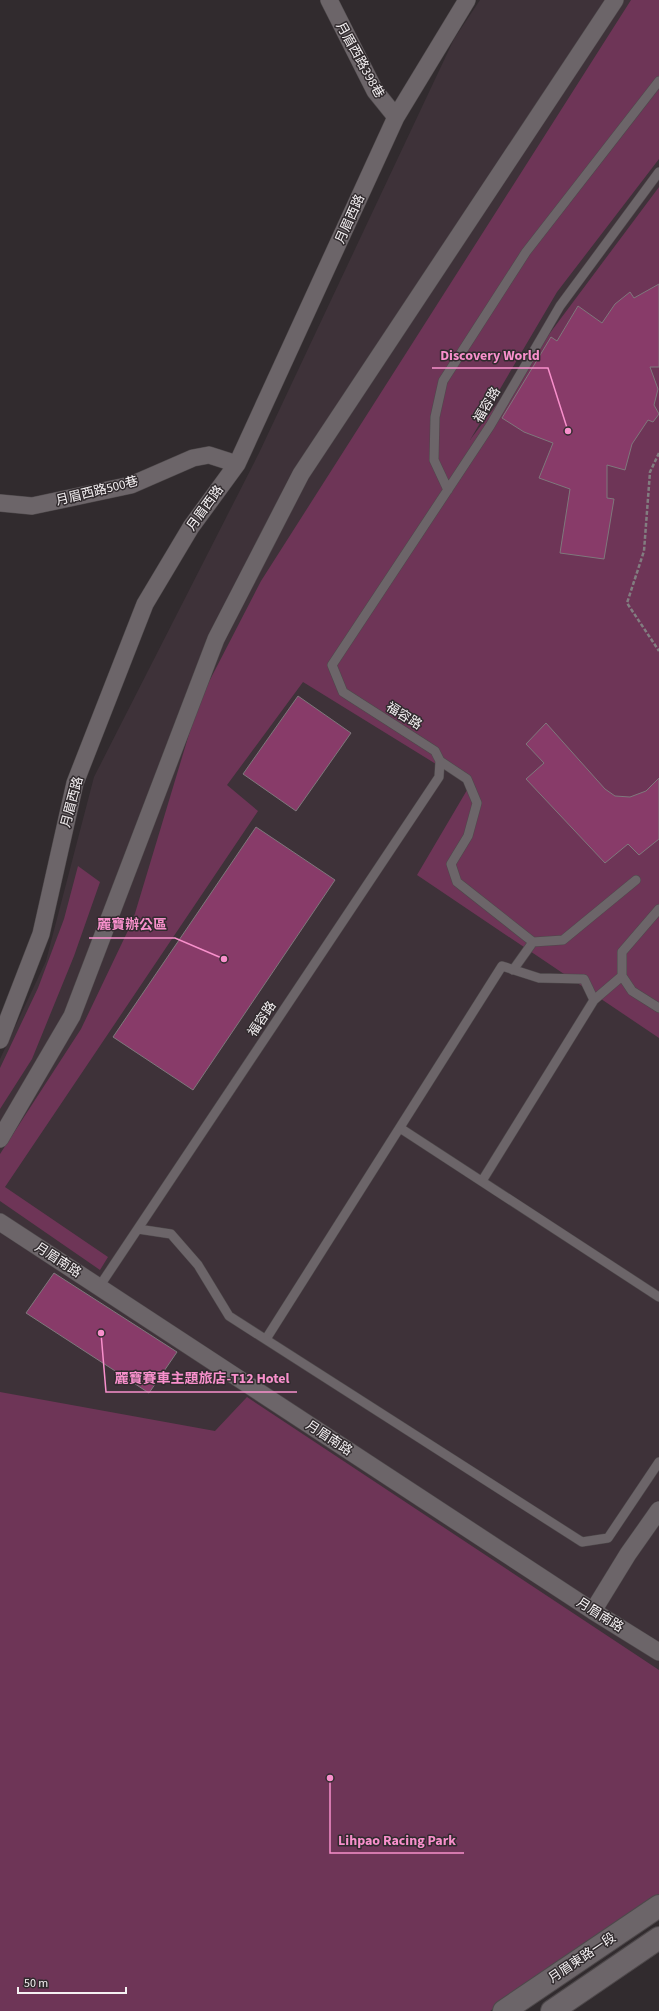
<svg xmlns="http://www.w3.org/2000/svg" width="659" height="2011" font-family="'Source Sans 3','Noto Sans TC',sans-serif">
  <style>
    .built { fill: #3e3239 }
    .green { fill: #6e3557 }
    .building { fill: #883b69; stroke: #7f787c }
    .lines { fill: none; stroke-linecap: round; stroke-linejoin: round }
    .lane-casing { stroke: #4e494b; stroke-width: 10 }
    .street-casing { stroke: #4e494b; stroke-width: 18 }
    .secondary-casing { stroke: #4e494b; stroke-width: 24 }
    .path { stroke: #827d80; stroke-width: 2.5; stroke-dasharray: 4 2; stroke-linecap: butt }
    .lane { stroke: #6c6569; stroke-width: 9 }
    .street { stroke: #6c6569; stroke-width: 17 }
    .secondary { stroke: #6c6569; stroke-width: 22 }
    .labels { text-anchor: middle; dominant-baseline: central; stroke-width: 3; stroke-linejoin: round; paint-order: stroke }
    .street-label { font-size: 13px; fill: #f5f1f3; stroke: #312b2e }
    .leader { fill: none; stroke: #f890cc; stroke-width: 1.5 }
    .callout-dot { fill: #f890cc; stroke: #312b2e; stroke-width: 1.5 }
    .callout-label { font-size: 14px; text-anchor: middle; font-weight: bold; fill: #f890cc; stroke: #312b2e; stroke-width: 3; stroke-linejoin: round; paint-order: stroke }
  </style>
  <rect width="100%" height="100%" fill="#312b2e"/>
  <path class="built" d="M480 0H659V1897L493 2011H0V1059L46 961 94 777 259 453 454 39Z"/>
  <path class="green" d="M631 0H659V159L557 292 470 440 659 187V1038L417 875 470 785 303 682 227 785 258 811 5 1187 108 1257 100 1270 0 1201V1154L81 1029 133 920 199 701 261 581Z
    M78 866 100 882 74 956 32 1059 0 1109V1068L38 988 64 919Z
    M0 1392 215 1431 247 1397 659 1670V1896L490 2011H0Z"/>
  <path class="building" d="M659 284V367H650L658 389 654 405 659 414 653 422 648 420 632 444 625 470 607 465V498L614 499 604 559 560 553 570 489 539 478 553 443 524 432 502 418 551 337 557 341 578 306 602 323 615 304 630 292 634 298Z
    M298 696 351 733 296 811 243 774Z
    M546 723 605 789 615 796 630 797 646 791 659 778V839L639 855 628 844 605 863 526 779 544 763 526 744Z
    M256 827 335 880 193 1090 113 1037Z
    M54 1273 177 1352 149 1393 26 1313Z"/>
  <g class="lines">
    <g class="lane-casing">
      <path id="lane" d="M448 490 434 460 435 417 443 381 526 252 659 81
        M440 761 467 779 477 803 468 836 451 864 457 882 533 942 563 940 636 880
        M659 909 622 952V976L632 991 659 1008
        M513 970 533 942
        M400 1128 659 1297
        M482 1181 594 1000
        M138 1229 171 1234 198 1265 229 1316 582 1542 608 1538 659 1462
        M99 1287 439 777 440 761 435 751 343 692 332 665 490 426 560 306 659 172
        M266 1339 502 966 539 978 584 979 594 1000 622 976"/>
    </g>
    <g class="street-casing">
      <path id="street" d="M329 0 375 91 396 117
        M0 503 32 506 131 485 193 458 209 455 237 464
        M0 1040 41 934 75 783 145 604 191 527 237 464 396 117 467 0
        M0 1139 72 1016 216 639 301 474 615 0
        M0 1222 593 1611 659 1652
        M593 1611 628 1554 659 1510"/>
    </g>
    <g class="secondary-casing">
      <path id="secondary" d="M504 2011 659 1906
        M552 2011 659 1938"/>
    </g>
    <path class="path" d="M659 453 650 472 644 551 627 603 659 651"/>
    <use href="#lane" class="lane"/>
    <use href="#street" class="street"/>
    <use href="#secondary" class="secondary"/>
  </g>
  <g class="labels">
    <g class="street-label">
      <text transform="translate(360 60) rotate(61)">月眉西路398巷</text>
      <text transform="translate(350 219) rotate(-66)">月眉西路</text>
      <text transform="translate(487 405) rotate(-59)">福容路</text>
      <text transform="translate(97 491) rotate(-14)">月眉西路500巷</text>
      <text transform="translate(205 508) rotate(-54)">月眉西路</text>
      <text transform="translate(404 716) rotate(32)">福容路</text>
      <text transform="translate(72 802) rotate(-75)">月眉西路</text>
      <text transform="translate(262 1019) rotate(-56)">福容路</text>
      <text transform="translate(58 1260) rotate(33)">月眉南路</text>
      <text transform="translate(329 1438) rotate(33)">月眉南路</text>
      <text transform="translate(600 1615) rotate(32)">月眉南路</text>
      <text transform="translate(582 1958) rotate(-34)">月眉東路一段</text>
    </g>
  </g>
  <path class="leader" d="M568 431L548 368H432M224 959L175 938H89M101 1333L106 1392H297M330 1778L330 1853H464"/>
  <g class="callout-dot">
    <circle cx="568" cy="431" r="4"/>
    <circle cx="224" cy="959" r="4"/>
    <circle cx="101" cy="1333" r="4"/>
    <circle cx="330" cy="1778" r="4"/>
  </g>
  <g class="callout-label">
    <text x="490" y="360">Discovery World</text>
    <text x="132" y="929">麗寶辦公區</text>
    <text x="202" y="1383">麗寶賽車主題旅店-T12 Hotel</text>
    <text x="397" y="1845">Lihpao Racing Park</text>
  </g>
  <path d="M18 1987v6h108v-6" fill="none" stroke="#f5f1f3" stroke-width="2"/>
  <text x="24" y="1987" font-size="12" fill="#f5f1f3" stroke="#312b2e" stroke-width="3" paint-order="stroke">50 m</text>
</svg>
